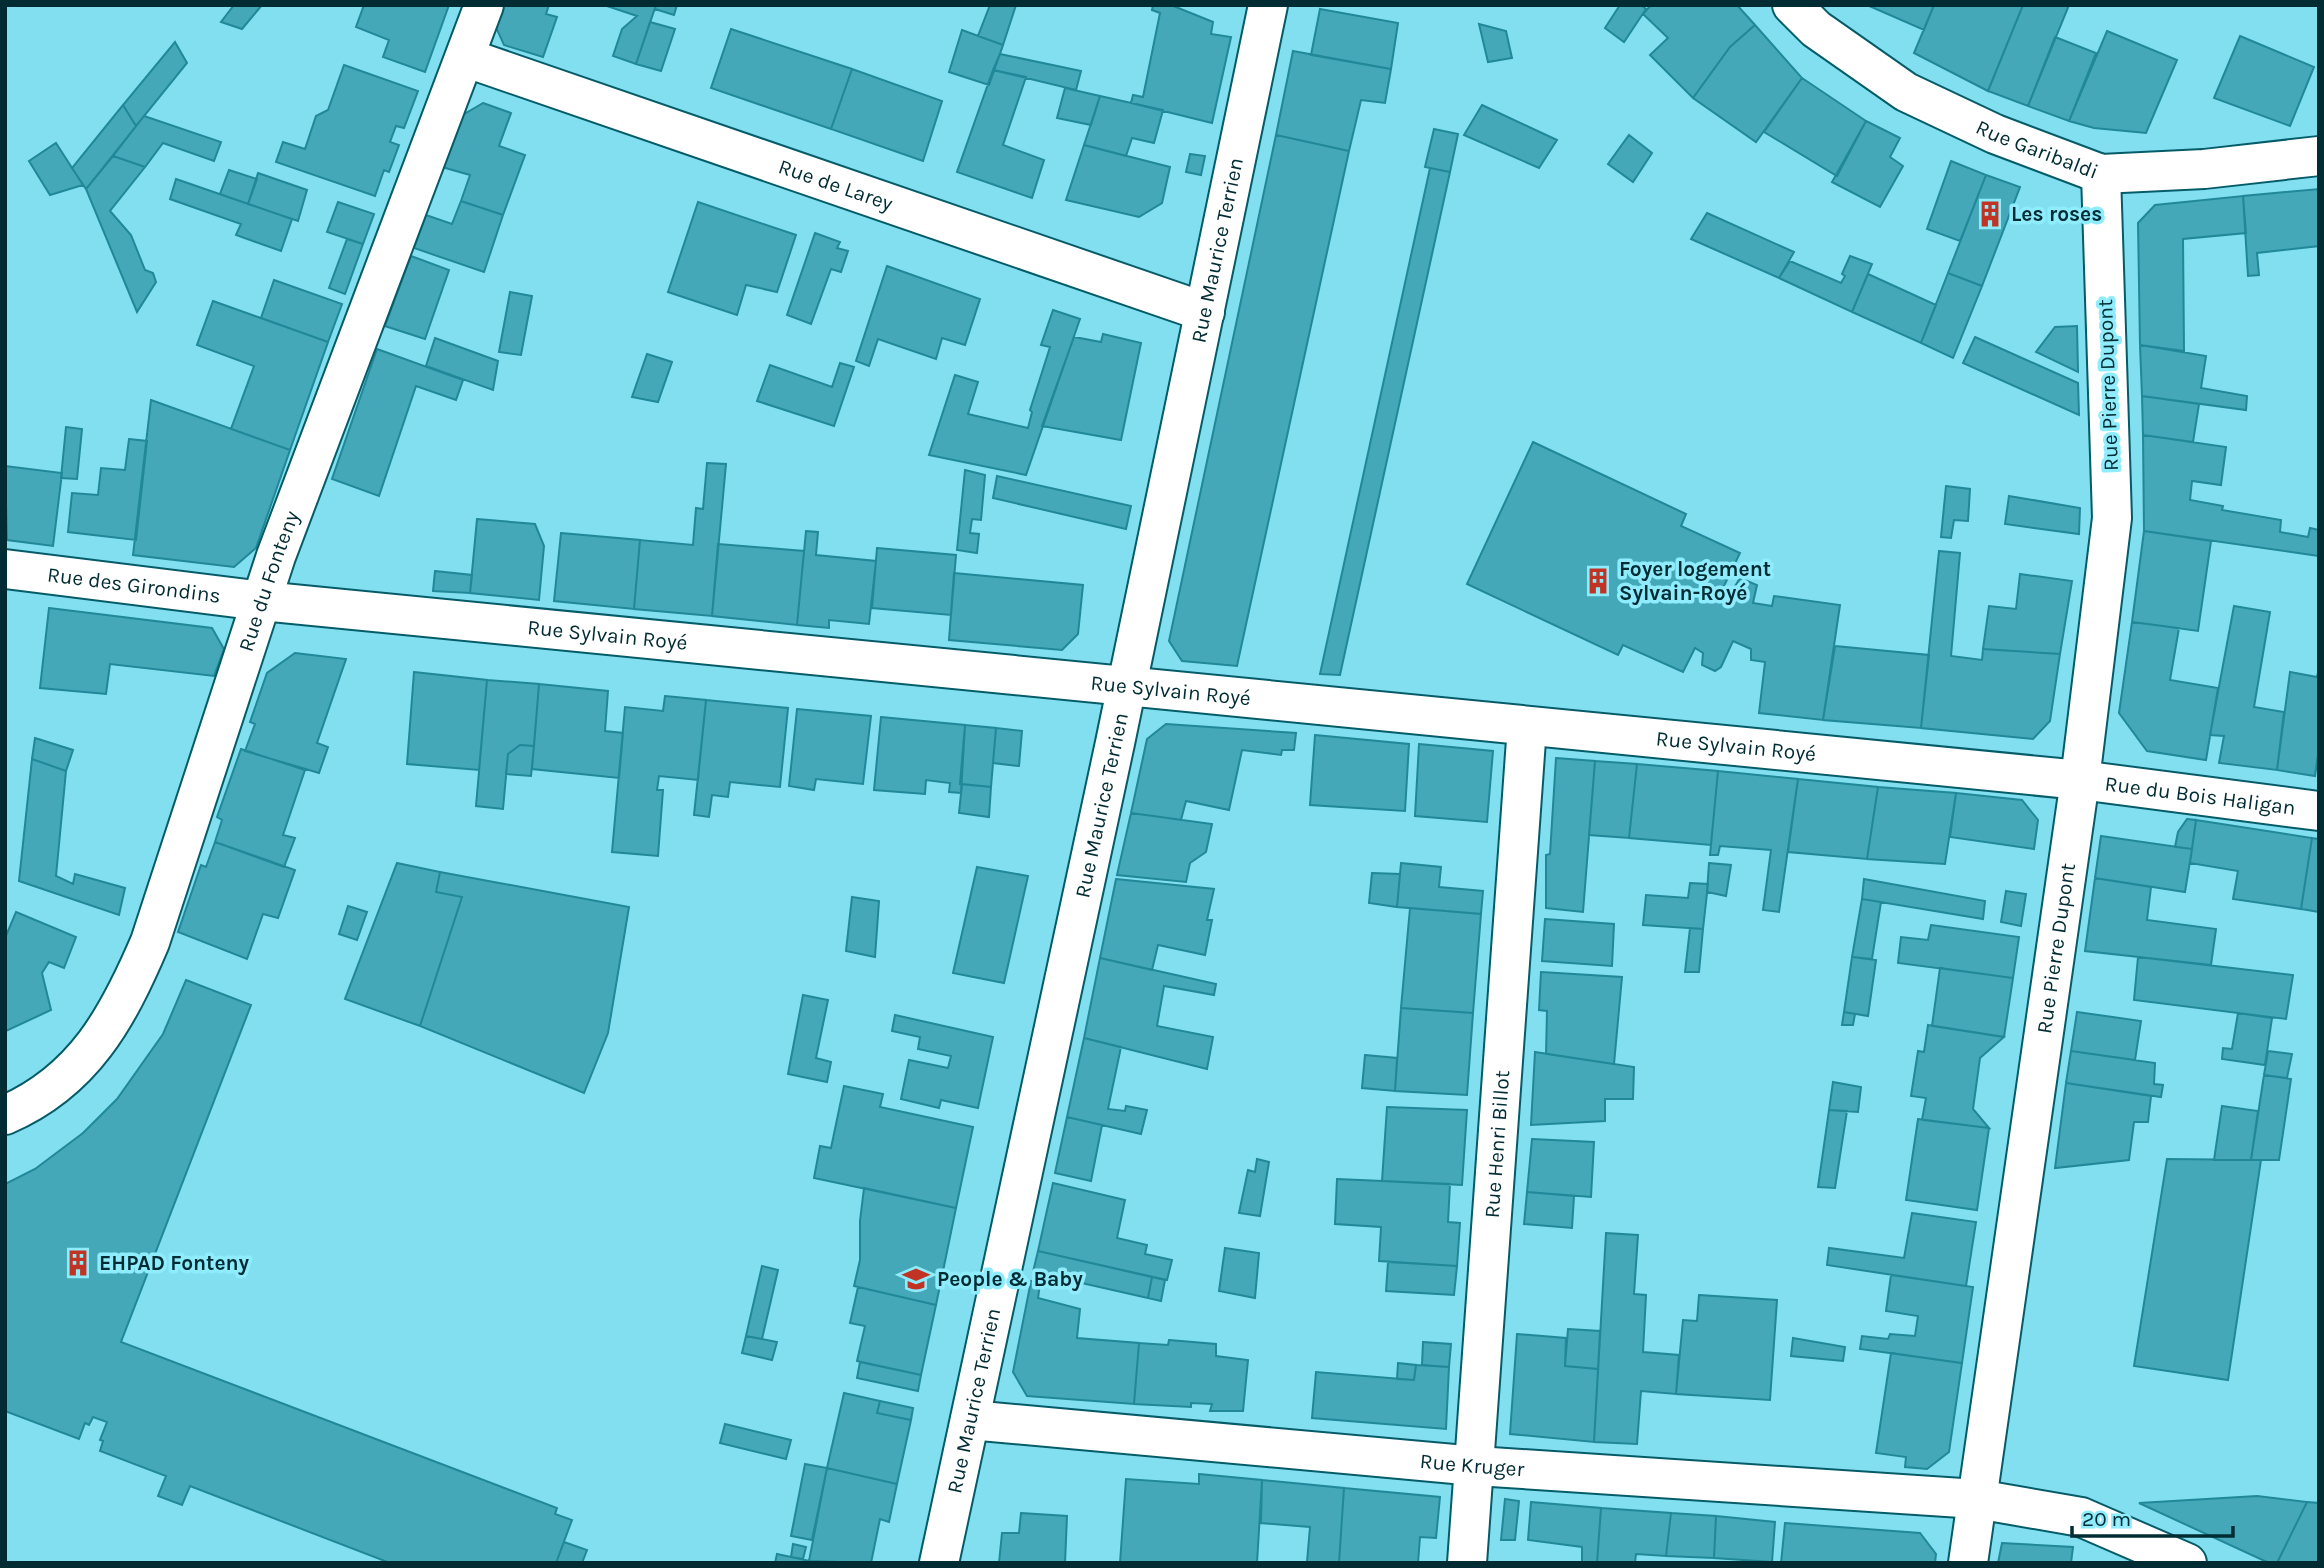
<svg xmlns="http://www.w3.org/2000/svg" width="2324" height="1568" font-family="Karla,sans-serif">
  <style>
    .building { fill: #44a8b9; stroke: #208898; stroke-width: 2 }
    .lines { fill: none; stroke-linecap: round; stroke-linejoin: round }
    .minor-casing { stroke: #055c68; stroke-width: 42 }
    .minor { stroke: #fff; stroke-width: 38 }
    .labels { text-anchor: middle; dominant-baseline: central; stroke-width: 7; stroke-linejoin: round; paint-order: stroke }
    .street-label { font-size: 21px; fill: #012c33; stroke: #8fecfd }
    .poi-label { font-size: 21px; font-weight: bold; fill: #012c33; stroke: #8fecfd; text-anchor: start }
  </style>
  <rect width="100%" height="100%" fill="#81dff0"/>
  <path class="building" d="M234 5H262L242 29 221 22Z
    M364 5H449L425 72 383 57 389 40 356 27Z
    M500 5H549L546 14 557 17 543 57 504 45 494 23Z
    M604 5H656L636 64 613 56 622 29 637 16Z
    M656 5H677L674 15 655 9Z
    M990 5H1016L1003 45 978 36Z
    M1153 5H1171L1213 22 1211 34 1231 37 1212 123 1131 103 1133 95 1143 97 1160 13 1152 10Z
    M1620 5H1641L1646 9 1624 42 1605 28Z
    M1651 5H1737L1755 25 1730 47 1693 98 1650 55 1668 38 1643 14Z
    M1867 5H1934L1924 30Z
    M1934 5H2023L1988 91 1914 53Z
    M2023 5H2069L2028 106 1988 91Z
    M1320 9 1398 23 1391 69 1311 55Z
    M650 22 675 29 661 71 636 64Z
    M1479 24 1506 31 1512 58 1488 62Z
    M1755 25 1802 78 1756 142 1693 98 1730 47Z
    M731 29 852 69 831 129 711 88Z
    M962 30 1003 45 989 85 949 72Z
    M2107 31 2177 60 2146 133 2094 128 2069 121Z
    M2240 36 2314 67 2290 126 2214 98Z
    M2055 37 2096 53 2069 121 2028 106Z
    M175 42 187 63 136 126 123 105Z
    M1293 51 1391 69 1385 103 1361 100 1349 151 1276 135Z
    M1000 54 1081 71 1076 90 993 70Z
    M344 65 418 91 404 128 396 126 390 142 399 145 389 172 384 170 375 196 276 162 283 142 305 149 316 116 328 110Z
    M852 69 942 101 923 161 831 129Z
    M993 70 1026 77 1003 145 1044 160 1032 198 957 172Z
    M1802 78 1866 121 1837 176 1764 132Z
    M1065 88 1100 96 1091 125 1057 118Z
    M1100 96 1163 110 1154 143 1132 138 1126 156 1084 145Z
    M483 103 511 113 499 146 525 155 503 215 461 201 470 175 442 167 461 116Z
    M123 105 136 126 86 189 72 168Z
    M1482 105 1557 140 1539 168 1464 135Z
    M144 116 221 142 214 161 163 143 145 167 113 156Z
    M1866 121 1900 138 1890 157 1903 166 1880 207 1832 182Z
    M1434 129 1458 134 1450 172 1425 167Z
    M1276 135 1349 151 1237 666 1182 661 1169 641Z
    M1629 135 1652 153 1633 182 1608 164Z
    M56 143 83 185 50 195 29 161Z
    M1084 145 1170 167 1162 203 1139 217 1066 200Z
    M1190 154 1205 156 1201 175 1186 172Z
    M113 156 145 167 110 211 131 235 145 270 153 273 156 282 137 312 86 189Z
    M1951 161 1986 175 1960 241 1927 229Z
    M1430 168 1450 172 1340 675 1320 674Z
    M229 170 257 179 248 204 220 194Z
    M258 173 307 190 298 221 248 204Z
    M1986 175 2020 187 1982 286 1948 273Z
    M176 179 292 219 281 251 236 235 241 224 170 199Z
    M2319 189V246L2257 253 2259 275 2248 276 2243 196Z
    M2243 196 2246 233 2183 239 2184 351 2140 345 2138 223 2155 205Z
    M461 201 503 215 484 272 414 248 426 215 452 224Z
    M338 202 374 214 363 244 327 232Z
    M698 202 796 235 777 292 746 285 737 315 668 292Z
    M1707 213 1794 252 1779 278 1691 239Z
    M815 233 840 242 837 248 848 251 841 272 831 269 811 324 787 315Z
    M347 239 363 244 345 294 329 288Z
    M411 256 449 270 425 339 385 326Z
    M1850 256 1872 264 1852 312 1779 278 1790 261 1841 283 1845 276 1842 274Z
    M887 266 980 299 965 345 942 338 936 359 878 339 869 366 856 361Z
    M1948 273 1982 286 1953 358 1921 343Z
    M1868 274 1936 305 1921 343 1852 312Z
    M274 280 342 304 328 342 261 318Z
    M510 292 532 296 521 355 499 352Z
    M213 301 328 342 290 450 231 429 254 366 197 345Z
    M1053 310 1080 319 1026 475 929 455 955 375 978 382 968 414 1028 428 1032 412 1030 410 1050 347 1041 345Z
    M2077 326 2078 372 2036 352 2055 327Z
    M1103 334 1141 343 1121 440 1042 426 1074 337 1101 342Z
    M1975 337 2078 383 2079 415 1963 363Z
    M435 338 498 361 493 390 426 366Z
    M2140 345 2206 356 2201 388 2247 396 2246 410 2142 396Z
    M377 349 463 380 456 400 416 386 379 496 332 479Z
    M647 354 672 362 658 402 632 397Z
    M840 363 854 367 834 426 757 401 770 365 832 387Z
    M2142 396 2199 404 2193 442 2143 435Z
    M151 400 290 450 256 548 234 567 133 555Z
    M66 427 82 429 77 479 61 478Z
    M2143 435 2226 447 2221 485 2192 481 2190 500 2223 506 2222 510 2281 520 2280 532 2308 537 2310 528 2319 530V556L2144 531Z
    M129 439 147 441 136 540 68 532 72 493 98 495 101 468 125 470Z
    M1533 442 1686 514 1681 526 1740 553 1721 592 1729 596 1740 578 1757 585 1753 603 1772 606 1774 596 1840 605 1823 720 1759 713 1765 662 1751 660V649L1733 641 1721 667 1715 671 1702 665 1703 653 1695 648 1683 672 1623 645 1618 655 1467 584Z
    M707 463 726 464 712 616 634 609 640 540 693 545 696 508 703 509Z
    M5 466 62 473 53 546 7 540Z
    M965 470 985 475 981 520 972 519 970 533 979 534 977 553 957 550Z
    M997 476 1131 506 1126 529 993 498Z
    M1946 486 1970 489 1968 521 1954 520 1951 538 1941 537Z
    M2009 496 2080 508 2079 534 2005 524Z
    M477 519 535 524 544 546 539 600 470 593Z
    M806 531 818 532 816 555 876 561 869 624 829 620V628L797 625Z
    M2144 531 2211 541 2198 631 2132 622Z
    M561 533 640 540 634 609 554 601Z
    M718 544 804 551 797 625 712 616Z
    M877 548 956 555 951 615 872 608Z
    M1939 551 1960 553 1951 656 1982 660 1983 649 2060 654 2050 721 2033 739 1921 728Z
    M435 571 472 575 470 593 433 591Z
    M954 573 1083 585 1078 634 1062 650 949 640Z
    M2020 574 2072 581 2060 654 1983 649 1989 606 2016 609Z
    M2234 606 2270 612 2254 707 2284 712 2277 770 2219 763 2224 736 2210 735Z
    M49 608 212 628 224 649 214 676 110 664 106 694 40 688Z
    M2132 622 2179 628 2170 680 2218 688 2206 760 2147 751 2119 713Z
    M1835 646 1929 655 1921 728 1823 720Z
    M295 653 346 659 317 743 328 747 319 773 245 751 255 724 250 722 267 673Z
    M2319 668V749L2315 776 2277 770 2290 672 2317 677Z
    M414 672 487 680 479 770 407 764Z
    M487 680 539 684 534 746 520 745 508 754 503 809 476 806Z
    M539 684 608 691 605 731 623 733 619 778 532 769Z
    M665 696 706 700 698 780 659 776 657 790H663L658 856 612 852 625 707 663 711Z
    M706 700 788 708 780 787 730 782 728 797 712 795 709 817 694 815Z
    M797 709 871 716 863 784 816 779 814 790 789 786Z
    M881 717 965 725 961 793 949 792 950 783 926 780 925 794 874 790Z
    M1166 724 1296 733 1294 750H1282L1281 755 1242 750 1229 810 1186 801 1181 820 1131 813 1147 739Z
    M965 725 996 728 991 787 960 784Z
    M996 728 1022 731 1019 766 993 763Z
    M1315 735 1409 744 1405 811 1310 805Z
    M35 738 73 750 66 771 32 759Z
    M1419 744 1493 751 1487 822 1415 816Z
    M520 745 534 746 531 776 506 774 508 754Z
    M241 749 305 770 283 835 295 838 284 867 215 842 222 820 217 817Z
    M1556 758 1595 761 1583 912 1546 908V855L1550 854Z
    M32 759 66 771 56 876 73 884 75 874 125 888 119 915 19 881Z
    M1595 761 1637 764 1629 838 1589 835Z
    M1637 764 1718 771 1711 845 1629 838Z
    M1718 771 1798 779 1779 912 1763 910 1771 850 1720 846 1718 855H1710Z
    M1798 779 1878 787 1867 859 1788 852Z
    M962 784 991 787 989 817 959 813Z
    M1878 787 1956 793 1945 864 1867 859Z
    M1956 793 2022 800 2038 820 2034 849 1950 837Z
    M1131 813 1212 824 1206 852 1190 863 1186 882 1117 875Z
    M2187 819 2196 820 2192 849 2175 847 2178 832Z
    M2196 820 2312 838 2301 909 2233 899 2238 871 2190 863Z
    M2101 836 2192 849 2185 892 2095 878Z
    M2312 838 2319 839V912L2301 909Z
    M215 842 295 870 278 918 263 914 247 959 178 932 201 865 206 867Z
    M397 863 440 872 436 892 462 897 420 1026 345 999Z
    M1401 863 1441 867 1439 887 1483 891 1481 914 1397 907Z
    M1709 863 1731 865 1726 896 1707 892Z
    M977 867 1028 876 1004 983 953 973Z
    M440 872 629 907 608 1033 584 1093 420 1026 462 897 436 892Z
    M1372 873 1400 874 1397 907 1369 903Z
    M2095 878 2151 887 2147 920 2216 929 2211 965 2085 951Z
    M1116 879 1214 889 1207 920H1212L1205 955 1158 945 1152 970 1100 958Z
    M1864 879 1985 901 1983 919 1862 899Z
    M1690 883 1708 884 1703 929 1643 925 1646 895 1688 898Z
    M2006 891 2026 894 2021 926 2001 922Z
    M852 897 879 901 875 957 846 951Z
    M1862 899 1881 902 1872 959 1852 957Z
    M348 906 367 912 357 940 339 934Z
    M1410 908 1481 914 1473 1013 1401 1008Z
    M16 912 76 937 64 968 49 962 42 973 51 1010 6 1031 5 938Z
    M1545 919 1614 924 1612 966 1542 961Z
    M1931 925 2019 937 2013 978 1898 963 1901 937 1928 940Z
    M1690 928 1703 929 1699 972H1685Z
    M1852 957 1876 960 1868 1016 1844 1012Z
    M2138 957 2293 975 2286 1019 2134 1000Z
    M1100 958 1216 984 1214 995 1164 986 1157 1026 1213 1037 1207 1069 1084 1038Z
    M1940 968 2013 978 2004 1037 1932 1026Z
    M1541 972 1622 977 1614 1064 1546 1054 1547 1011 1539 1010Z
    M186 980 251 1005 121 1342 557 1508 555 1514 572 1520 556 1563H390L190 1486 182 1505 158 1496 166 1476 100 1451 103 1441 100 1440 107 1422 93 1417 89 1425 85 1423 79 1439 5 1411V1184L35 1169 83 1133 117 1099 163 1034Z
    M803 995 828 1000 816 1058 831 1062 827 1082 788 1074Z
    M1401 1008 1473 1013 1467 1095 1395 1091Z
    M1844 1012 1855 1014 1853 1025H1842Z
    M2077 1012 2141 1021 2135 1060 2071 1051Z
    M2238 1013 2272 1018 2265 1065 2222 1059 2223 1048 2232 1049Z
    M895 1015 993 1037 978 1108 941 1100 939 1108 901 1099 909 1060 948 1068 951 1056 918 1049 920 1037 892 1031Z
    M1928 1025 2004 1037 1980 1058 1973 1109 1989 1128 1922 1120 1926 1098 1911 1096 1918 1051 1924 1052Z
    M1084 1038 1121 1047 1108 1109 1125 1111 1126 1106 1147 1110 1141 1134 1067 1117Z
    M2071 1051 2155 1063 2154 1084 2163 1085 2161 1097 2066 1083Z
    M2268 1051 2292 1054 2287 1078 2264 1075Z
    M1535 1052 1634 1067 1633 1099H1605V1121L1531 1125Z
    M1365 1055 1397 1058 1395 1091 1362 1088Z
    M2264 1075 2291 1079 2279 1160H2251Z
    M1833 1082 1861 1087 1858 1112 1829 1110Z
    M2066 1083 2151 1096 2148 1122H2134L2129 1160 2055 1168Z
    M844 1086 883 1094 880 1107 973 1127 956 1208 814 1178 820 1146 831 1148Z
    M2222 1106 2258 1111 2251 1160H2214Z
    M1387 1107 1467 1110 1462 1185 1382 1181Z
    M1829 1110 1847 1111 1835 1188 1818 1187Z
    M1067 1117 1102 1125 1091 1181 1055 1173Z
    M1918 1119 1989 1128 1977 1210 1906 1200Z
    M1532 1139 1594 1142 1591 1197 1527 1192Z
    M1257 1159 1269 1162 1260 1216 1239 1213 1248 1170 1255 1172Z
    M2167 1159 2261 1160 2228 1380 2134 1366Z
    M1337 1179 1450 1184 1448 1222 1460 1223 1457 1266 1379 1261 1381 1227 1335 1224Z
    M1053 1183 1125 1200 1117 1238 1147 1245 1145 1254 1172 1260 1167 1280 1038 1251Z
    M864 1188 956 1208 936 1305 854 1286 860 1260V1221Z
    M1527 1192 1574 1196 1572 1228 1524 1224Z
    M1912 1213 1976 1222 1966 1286 1827 1265 1829 1248 1904 1258Z
    M1606 1233 1638 1235 1634 1294 1646 1295 1643 1352 1679 1355 1676 1394 1641 1391 1637 1444 1594 1442Z
    M1225 1248 1259 1253 1255 1298 1219 1291Z
    M1038 1251 1152 1277 1148 1298 1033 1272Z
    M1388 1262 1457 1266 1454 1295 1386 1291Z
    M762 1266 778 1270 762 1339 746 1336Z
    M1891 1275 1973 1287 1962 1363 1860 1349 1862 1336 1888 1339 1890 1334 1915 1336 1918 1316 1886 1311Z
    M1152 1277 1165 1280 1161 1301 1148 1298Z
    M1031 1281 1040 1284 1038 1298 1080 1309 1077 1338 1139 1343 1134 1404 1027 1396 1013 1372Z
    M858 1287 936 1305 921 1375 857 1361 865 1326 850 1323Z
    M1699 1295 1777 1300 1770 1400 1676 1394 1683 1320 1697 1321Z
    M1568 1329 1600 1331 1598 1369 1565 1366Z
    M1517 1334 1566 1338 1565 1366 1598 1369 1594 1442 1510 1434Z
    M746 1336 777 1342 772 1360 742 1353Z
    M1793 1338 1845 1347 1843 1361 1791 1356Z
    M1169 1340 1216 1344V1356L1248 1360 1243 1411H1210L1212 1404 1191 1403V1407L1134 1404 1139 1343 1168 1345Z
    M1423 1342 1451 1344 1449 1367 1422 1365Z
    M1891 1353 1962 1363 1949 1452 1927 1469 1905 1467 1906 1457 1876 1453Z
    M860 1362 921 1375 918 1391 857 1378Z
    M1398 1363 1416 1365 1414 1380 1397 1379Z
    M1416 1365 1449 1367 1446 1429 1312 1418 1316 1372 1414 1380Z
    M844 1393 880 1401 877 1413 911 1420 897 1484 827 1468Z
    M880 1401 913 1408 911 1420 877 1413Z
    M725 1424 791 1440 786 1459 720 1443Z
    M805 1464 827 1468 812 1540 791 1536Z
    M827 1468 897 1484 889 1522 880 1519 871 1563 809 1561Z
    M1199 1474 1262 1480 1257 1563H1120L1126 1479 1199 1484Z
    M1262 1480 1344 1488 1339 1563 1307 1562 1310 1527 1261 1523Z
    M1344 1488 1440 1497 1436 1538 1420 1537 1418 1563H1339Z
    M2257 1496 2307 1502 2277 1563H2269L2139 1503Z
    M1505 1499 1519 1501 1515 1540H1501Z
    M1531 1502 1601 1508 1597 1563H1582V1547L1528 1540Z
    M2307 1502 2319 1503V1563H2277Z
    M1601 1508 1671 1513 1666 1556 1636 1554 1635 1563H1597Z
    M1021 1513 1067 1516 1065 1563H999L1002 1533H1019Z
    M1671 1513 1716 1516 1714 1558 1666 1556Z
    M1716 1516 1775 1522 1772 1562 1714 1558Z
    M1785 1523 1920 1533 1936 1554 1935 1563H1781Z
    M564 1542 587 1550 582 1563H556Z
    M2002 1543 2073 1547 2071 1563H1998Z
    M793 1544 806 1547 803 1559 791 1557Z
    M777 1554 819 1563H775Z"/>
  <g class="lines">
    <g class="minor-casing">
      <g id="minor">
        <path id="s1" d="M1792 5 1816 29 1906 92 1995 134 2101 174 2204 169 2319 156"/>
        <path id="s2" d="M467 58 1205 312"/>
        <path id="s3" d="M5 569 262 601 2080 780 2319 811"/>
        <path id="s4" d="M5 1115C84 1081 118 1017 150 942L276 556 484 5"/>
        <path id="s5" d="M970 1420 1476 1466 1977 1499 2081 1517 2187 1563"/>
        <path id="s6" d="M939 1563 1115 743 1268 5"/>
        <path id="s7" d="M1467 1563 1527 726"/>
        <path id="s8" d="M1968 1563 2080 780 2112 518 2101 174"/>
      </g>
    </g>
    <use href="#minor" class="minor"/>
  </g>
  <defs>
    <g id="building-bare" transform="scale(2.1)"><path d="M-4-6H4V6H1V3H-1V6H-4ZM-2.5-4.3h1.7v1.8h-1.7ZM.8-4.3h1.7v1.8H.8ZM-2.5-1h1.7V.8h-1.7ZM.8-1h1.7V.8H.8Z" fill="#c13424" stroke="#8fecfd" stroke-width="2.5" paint-order="stroke"/></g>
    <g id="school-bare" transform="scale(2.1)"><path d="M0-5L7-2L0 1L-7-2ZM-4 1L0 2.5L4 1V4Q0 6-4 4Z" fill="#c13424" stroke="#8fecfd" stroke-width="2.5" paint-order="stroke"/></g>
  </defs>
  <g fill-rule="evenodd">
    <use href="#building-bare" x="1990" y="214"/>
    <use href="#building-bare" x="1598" y="581"/>
    <use href="#building-bare" x="78" y="1263"/>
    <use href="#school-bare" x="916" y="1279"/>
  </g>
  <g class="labels">
    <g class="street-label">
      <text stroke="none"><textPath href="#s1" startOffset="287">Rue Garibaldi</textPath></text>
      <text stroke="none"><textPath href="#s2" startOffset="390">Rue de Larey</textPath></text>
      <text stroke="none"><textPath href="#s6" startOffset="1342">Rue Maurice Terrien</textPath></text>
      <text transform="translate(2108 385) rotate(-92)">Rue Pierre Dupont</text>
      <text stroke="none"><textPath href="#s4" startOffset="612">Rue du Fonteny</textPath></text>
      <text stroke="none"><textPath href="#s3" startOffset="130">Rue des Girondins</textPath></text>
      <text stroke="none"><textPath href="#s3" startOffset="606">Rue Sylvain Royé</textPath></text>
      <text stroke="none"><textPath href="#s3" startOffset="1172">Rue Sylvain Royé</textPath></text>
      <text stroke="none"><textPath href="#s3" startOffset="1740">Rue Sylvain Royé</textPath></text>
      <text stroke="none"><textPath href="#s3" startOffset="2207">Rue du Bois Haligan</textPath></text>
      <text stroke="none"><textPath href="#s6" startOffset="775">Rue Maurice Terrien</textPath></text>
      <text stroke="none"><textPath href="#s8" startOffset="621">Rue Pierre Dupont</textPath></text>
      <text stroke="none"><textPath href="#s7" startOffset="420">Rue Henri Billot</textPath></text>
      <text stroke="none"><textPath href="#s6" startOffset="166">Rue Maurice Terrien</textPath></text>
      <text stroke="none"><textPath href="#s5" startOffset="504">Rue Kruger</textPath></text>
    </g>
    <g class="poi-label">
      <text x="2011" y="214">Les roses</text>
      <text x="1619" y="569">Foyer logement<tspan x="1619" dy="24">Sylvain-Royé</tspan></text>
      <text x="99" y="1263">EHPAD Fonteny</text>
      <text x="937" y="1279">People &amp; Baby</text>
    </g>
  </g>
  <rect width="2324" height="1568" fill="none" stroke="#012c33" stroke-width="14"/>
  <path d="M2072 1526v10h161v-10" fill="none" stroke="#012c33" stroke-width="3.5"/>
  <text x="2082" y="1526" font-size="21" fill="#012c33" stroke="#8fecfd" stroke-width="5" paint-order="stroke">20 m</text>
</svg>
